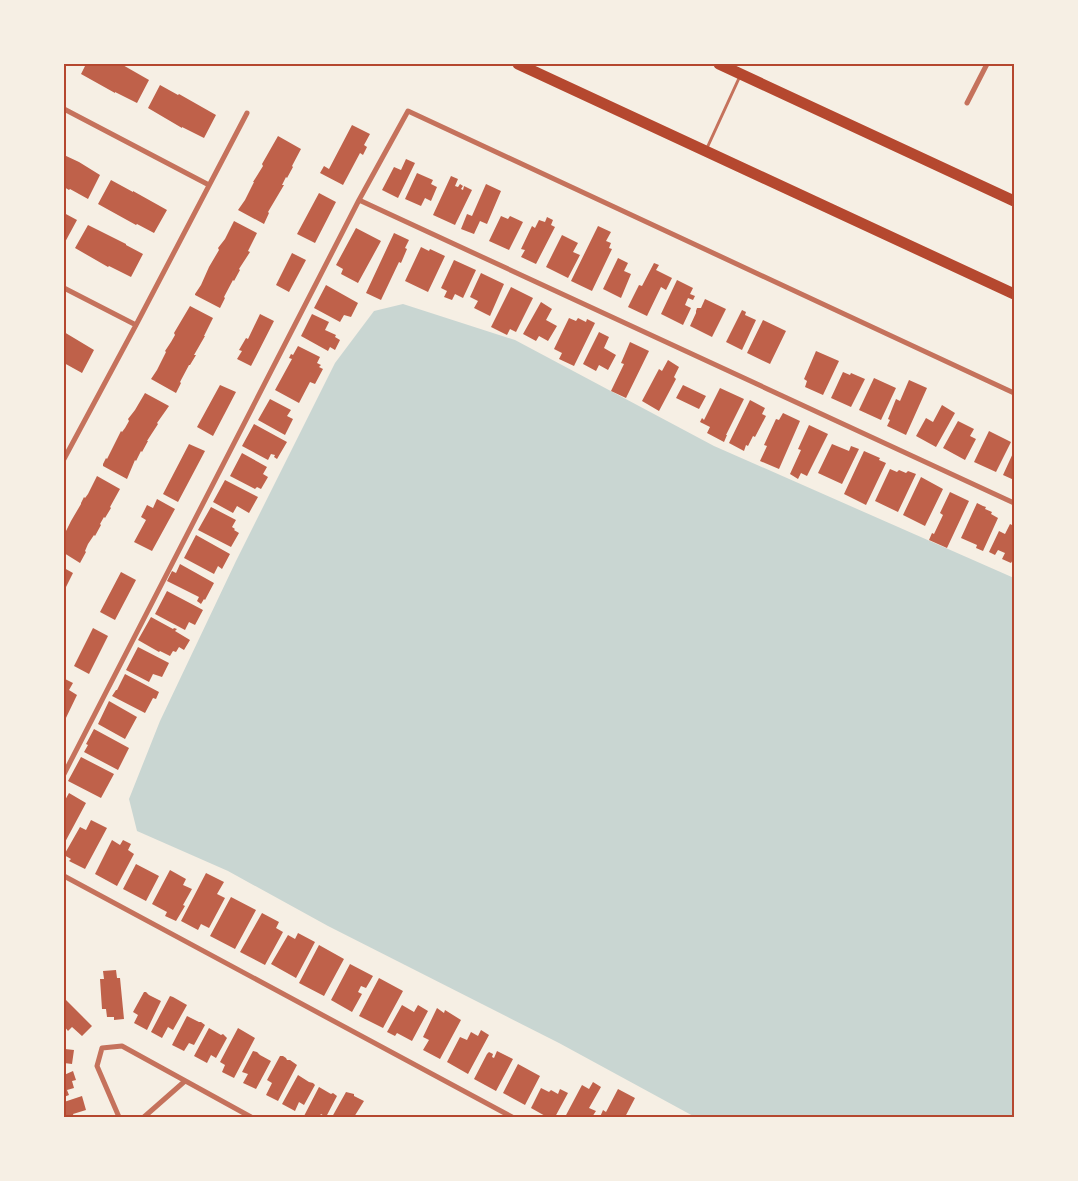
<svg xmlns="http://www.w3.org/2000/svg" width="1078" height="1181" font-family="'Titillium Web',sans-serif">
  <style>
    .water { fill: #c9d6d2 }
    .building { fill: #bf614a }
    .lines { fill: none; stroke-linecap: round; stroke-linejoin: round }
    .service { stroke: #c5725c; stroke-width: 3 }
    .minor { stroke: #c5725c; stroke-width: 5 }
    .motorway { stroke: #b5482f; stroke-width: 11 }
    .neatline { fill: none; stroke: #b5482f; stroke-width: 2 }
  </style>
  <rect width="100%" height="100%" fill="#f6efe4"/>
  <path class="water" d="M403 304 515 340 714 446 1014 578V1117H695L559 1043 328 926 228 871 137 831 129 799 160 721 236 561 335 363 374 311Z"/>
  <path class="building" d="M86 64H121L149 80 137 103 115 92V93L81 74Z
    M160 85 178 95 179 94 216 115 204 138 182 127V128L148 108Z
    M352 125 370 134 364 145 367 147 363 155 360 153 343 185 320 173 324 166 329 169Z
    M278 136 301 149 292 166 293 167 287 178 286 177 282 185H284L268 212 269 213 264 224 238 210 245 200 254 182H253L263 166 262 164Z
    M64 155 79 162 100 175 88 199 70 189 69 190 64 187Z
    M406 159 415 163 398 198 382 190 394 167 401 170Z
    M417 173 433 180 431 184 437 187 431 201 425 198 421 206 405 199Z
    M451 176 458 179 455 186 458 187 460 184 463 186 461 189 463 190 464 186 472 190 455 225 433 215Z
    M111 180 133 192V191L167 210 154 233 137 224 136 225 98 204Z
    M486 184 501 191 487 224 480 221 474 234 461 229 467 214 472 216Z
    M319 193 336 202 315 243 297 234Z
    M64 213 77 220 64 244Z
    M501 216 508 219 510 216 523 222 509 250 489 241Z
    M547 217 553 220 551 225 555 227 536 264 521 257 525 250 521 249 532 226 535 228 539 220 545 222Z
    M234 221 257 233 248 251 250 252 239 269 240 270 234 281 233 280 224 297 225 298 220 308 195 295V294L201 285 209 267 219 250 218 248 225 239Z
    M88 225 126 244V245L143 254 131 277 109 266 108 267 75 248Z
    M598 226 611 232 606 241 611 243 609 248 612 249 592 291 571 281Z
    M356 228 381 241 358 283 341 274 343 269 336 265Z
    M394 233 409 240 405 248 407 249 401 263 399 262 381 300 366 293Z
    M562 235 578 243 573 252 580 255 568 278 546 267Z
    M421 247 429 251 430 249 445 256 428 292 405 281Z
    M292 253 306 260 289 292 276 285Z
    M618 258 628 263 624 271 631 274 621 298 603 289Z
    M454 260 476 270 463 298 455 294 452 300 444 297 447 291 441 288Z
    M654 263 659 265 656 270 672 278 666 290 661 287 647 316 628 307 639 285 642 286Z
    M481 273 504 284 490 316 474 308 478 301 470 297Z
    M677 280 693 288 690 294 695 296 693 300 688 298 685 305 691 308 683 325 661 314Z
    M326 285 358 303 351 317 344 315 340 322 314 308Z
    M511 287 533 298 516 332 510 329 507 335 491 327Z
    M705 299 726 309 712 337 690 326 696 313V311L697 308H701Z
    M541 302 552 309 546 320 557 326 548 341 539 336 536 341 523 334Z
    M190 306 213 318 204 336H205L194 355H196L190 365H189L180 382 181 383 176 393 151 379 157 370 166 352 165 351 171 342 175 335 174 333Z
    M742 310 746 312 745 315 756 320 742 350 726 342Z
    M260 314 274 321 251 366 237 359 242 351 239 350 246 338 248 339Z
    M312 314 329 322 325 330 336 335 335 337 340 340 335 350 330 347 328 351 301 336Z
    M569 318 576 321 578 318 586 322 587 319 595 323 574 366 559 359 562 353 554 349Z
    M763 320 786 331 770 364 747 353Z
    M64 332 94 350 82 373 64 363Z
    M599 332 609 337 604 348 616 355 608 370 599 365 596 371 583 364Z
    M630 342 649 351 626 398 611 391 624 364 621 363Z
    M298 346 320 357 317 363 321 365 319 367 323 369 315 384 310 382 299 403 275 390 292 359 289 358 291 354 293 355Z
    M816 351 839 361 823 395 805 387 807 381 804 379Z
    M668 360 679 367 674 377 676 379 659 411 642 401 659 369 662 371Z
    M843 372 850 375 851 373 865 379 851 407 831 398Z
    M874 378 896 388 881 420 859 410Z
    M909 380 927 388 906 435 887 426 890 420 888 419 896 399 900 401Z
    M220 385 236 392 213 436 197 427Z
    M683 385 706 396 699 409 676 398Z
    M720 388 744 399 726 435H727L724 442 707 433 710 427 700 422 702 418 704 420Z
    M145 393 169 406 157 423 158 424 147 441H148L142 452 141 451 136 461 135 460 127 479 103 466V464L106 458 107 459 121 431 122 432 125 428 129 421 128 419 135 410Z
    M270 399 291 410 287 416 293 419 285 435 258 420Z
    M750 400 765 408 762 414 766 416 755 437 753 436 748 446 746 445 744 451 729 443Z
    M942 405 955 413 936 447 916 436 926 418 933 422Z
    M783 413 800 421 779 469 760 461 767 446 764 445 776 419 779 420Z
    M958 421 974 429 970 436 976 439 965 460 943 448Z
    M254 424 287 442 277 459 274 457 275 455 271 454 268 460 242 446Z
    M809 425 828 434 807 476 801 473 798 479 790 474 801 450 798 449Z
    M989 431 1011 442 996 472 974 462Z
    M189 444 205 451 178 502 163 494Z
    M832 444 849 451 851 446 859 449 842 484 818 473Z
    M864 451 880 458 879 460 886 463 866 505 844 494Z
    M1014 451V480L1003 475Z
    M242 453 267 467 263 474 268 477 261 489 257 487 255 489 230 476Z
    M890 469 897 472 899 470 906 473 908 471 916 474 898 512 875 501Z
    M97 476 120 489 110 507 111 508 105 518 104 517 100 524 101 525 95 536 94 535 88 544 85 551 86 552 80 563 64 553V535L71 521 81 504V503L84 497 85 498 88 494Z
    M921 477 943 489 925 526 903 515Z
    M225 480 258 497 249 513 237 506 233 513 213 502Z
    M950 492 969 501 947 548 929 540 932 533 934 534 943 515 940 513Z
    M157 499 175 509 152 551 134 542 146 520 141 517 147 505 153 508Z
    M977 503 983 506 986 507 985 509 992 512 991 514 998 518 983 551 976 548 977 545 961 538Z
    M211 507 236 520 232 527 235 529 234 530 239 533 231 547 198 530Z
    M1010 524 1014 526V558L1011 563 1002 559 1005 553 998 550 995 555 989 552 999 531 1005 534Z
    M196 535 230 554 222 569 218 566 214 574 184 558Z
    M180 564 214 583 205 600 204 599 201 604 197 601 199 597 167 581 172 571 176 573Z
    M64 568 73 573 64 591Z
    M121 572 136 580 115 620 100 612Z
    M167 591 203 610 195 625 189 622 185 630 155 614Z
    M151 617 173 629 174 628 177 629 175 631 190 640 184 650 179 647 176 652 173 651 170 656 160 651 159 652 138 640Z
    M93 628 108 636 89 674 74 666Z
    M138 647 169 663 162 677 153 674 149 682 126 670Z
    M125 674 159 692 156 699 153 698 145 713 112 696 116 690H117Z
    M65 679 73 683 69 690 77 695 64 722V681Z
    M109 701 137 717 125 739 98 724Z
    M94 729 129 748 118 770 84 752 88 745 86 744Z
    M81 757 114 774 101 798 68 781Z
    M69 793 86 803 64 844V802Z
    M91 820 107 828 85 869 69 861 71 859 64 855 80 827 86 830Z
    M112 840 120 845 123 840 131 844 128 850 134 854 117 886 95 874Z
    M136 864 159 876 146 901 123 889Z
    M170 870 186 879 183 885 192 889 183 905 185 906 176 921 165 916 167 912 152 904Z
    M206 873 224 882 217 894 225 898 209 928 201 924 198 930 181 921Z
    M231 897 256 910 235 949 210 936Z
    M262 913 279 922 276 928 283 932 265 965 240 952Z
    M298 933 315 942 296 978 271 964 288 935 295 939Z
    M319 945 344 959 324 996 299 983Z
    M350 964 373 976 366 988 361 986 358 992 362 994 352 1012 331 1000Z
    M116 970 117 978H120L124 1019 114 1020V1017H107L106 1009H102L100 979H104L103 971Z
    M379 978 403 991 383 1028 359 1016Z
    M144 992H146L149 995 161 1001 147 1030 134 1023 138 1015 133 1012Z
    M170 996 173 997 187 1005 173 1030 168 1027 162 1038 151 1032Z
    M64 998 92 1026 82 1036 72 1027 68 1031 64 1026Z
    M402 1005 414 1012 418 1005 428 1011 412 1041 397 1033 395 1036 387 1032Z
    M437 1008 444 1013 445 1010 461 1020 440 1059 423 1050 429 1040 423 1037Z
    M187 1016 199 1022H201L205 1025 194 1045 189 1043 184 1051 172 1045Z
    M209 1028 221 1035 223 1034 227 1038 216 1058 211 1055 207 1063 194 1056Z
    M238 1028 255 1038 234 1078 222 1072 225 1065 220 1062Z
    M481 1030 489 1035 468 1074 447 1062 460 1037 467 1040 471 1032 478 1036Z
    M64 1043H66L65 1049 74 1050 72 1064 64 1063Z
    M253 1051 257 1052 260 1055 271 1061 256 1089 243 1083 248 1074 242 1072Z
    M497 1051 513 1059 496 1091 474 1079 487 1054 489 1052 493 1054 492 1057 494 1058Z
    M280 1056H283L286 1058 287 1060H290L297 1065 278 1101 266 1095 272 1083 267 1080Z
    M518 1064 540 1076 525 1105 503 1093Z
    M73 1071 76 1080 72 1081 74 1088 67 1090 69 1095 64 1097V1075Z
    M298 1075 309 1082 313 1083 315 1085 304 1105 299 1102 295 1111 282 1104Z
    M593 1082 601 1087 589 1108 596 1111 592 1117H565L582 1085 589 1089Z
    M319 1087 331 1094 333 1093 337 1096 326 1117 321 1114 319 1117H307L304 1116Z
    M541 1088 549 1092 551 1090 558 1094 560 1089 568 1093 555 1117H547L531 1108Z
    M618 1089 635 1098 625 1117H600L603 1110 606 1112Z
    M346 1092 354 1094V1096L364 1101 354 1117H332Z
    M82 1096 86 1110 73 1114 74 1117H64V1102Z"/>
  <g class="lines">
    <path class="service" d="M707 148 740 76"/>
    <path class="minor" d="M967 103 987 64
      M64 109 209 185
      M359 200 1014 503
      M64 288 136 325
      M64 459 136 325 247 113
      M64 774 359 200 408 111 1014 393
      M64 876 512 1117
      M119 1117 97 1066 102 1048 122 1046 251 1117
      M144 1117 185 1081"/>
    <path class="motorway" d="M518 64 1014 294
      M719 64 1014 201"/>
  </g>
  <rect width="1078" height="1181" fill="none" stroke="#f6efe4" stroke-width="130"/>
  <rect x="65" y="65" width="948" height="1051" class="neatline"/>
</svg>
